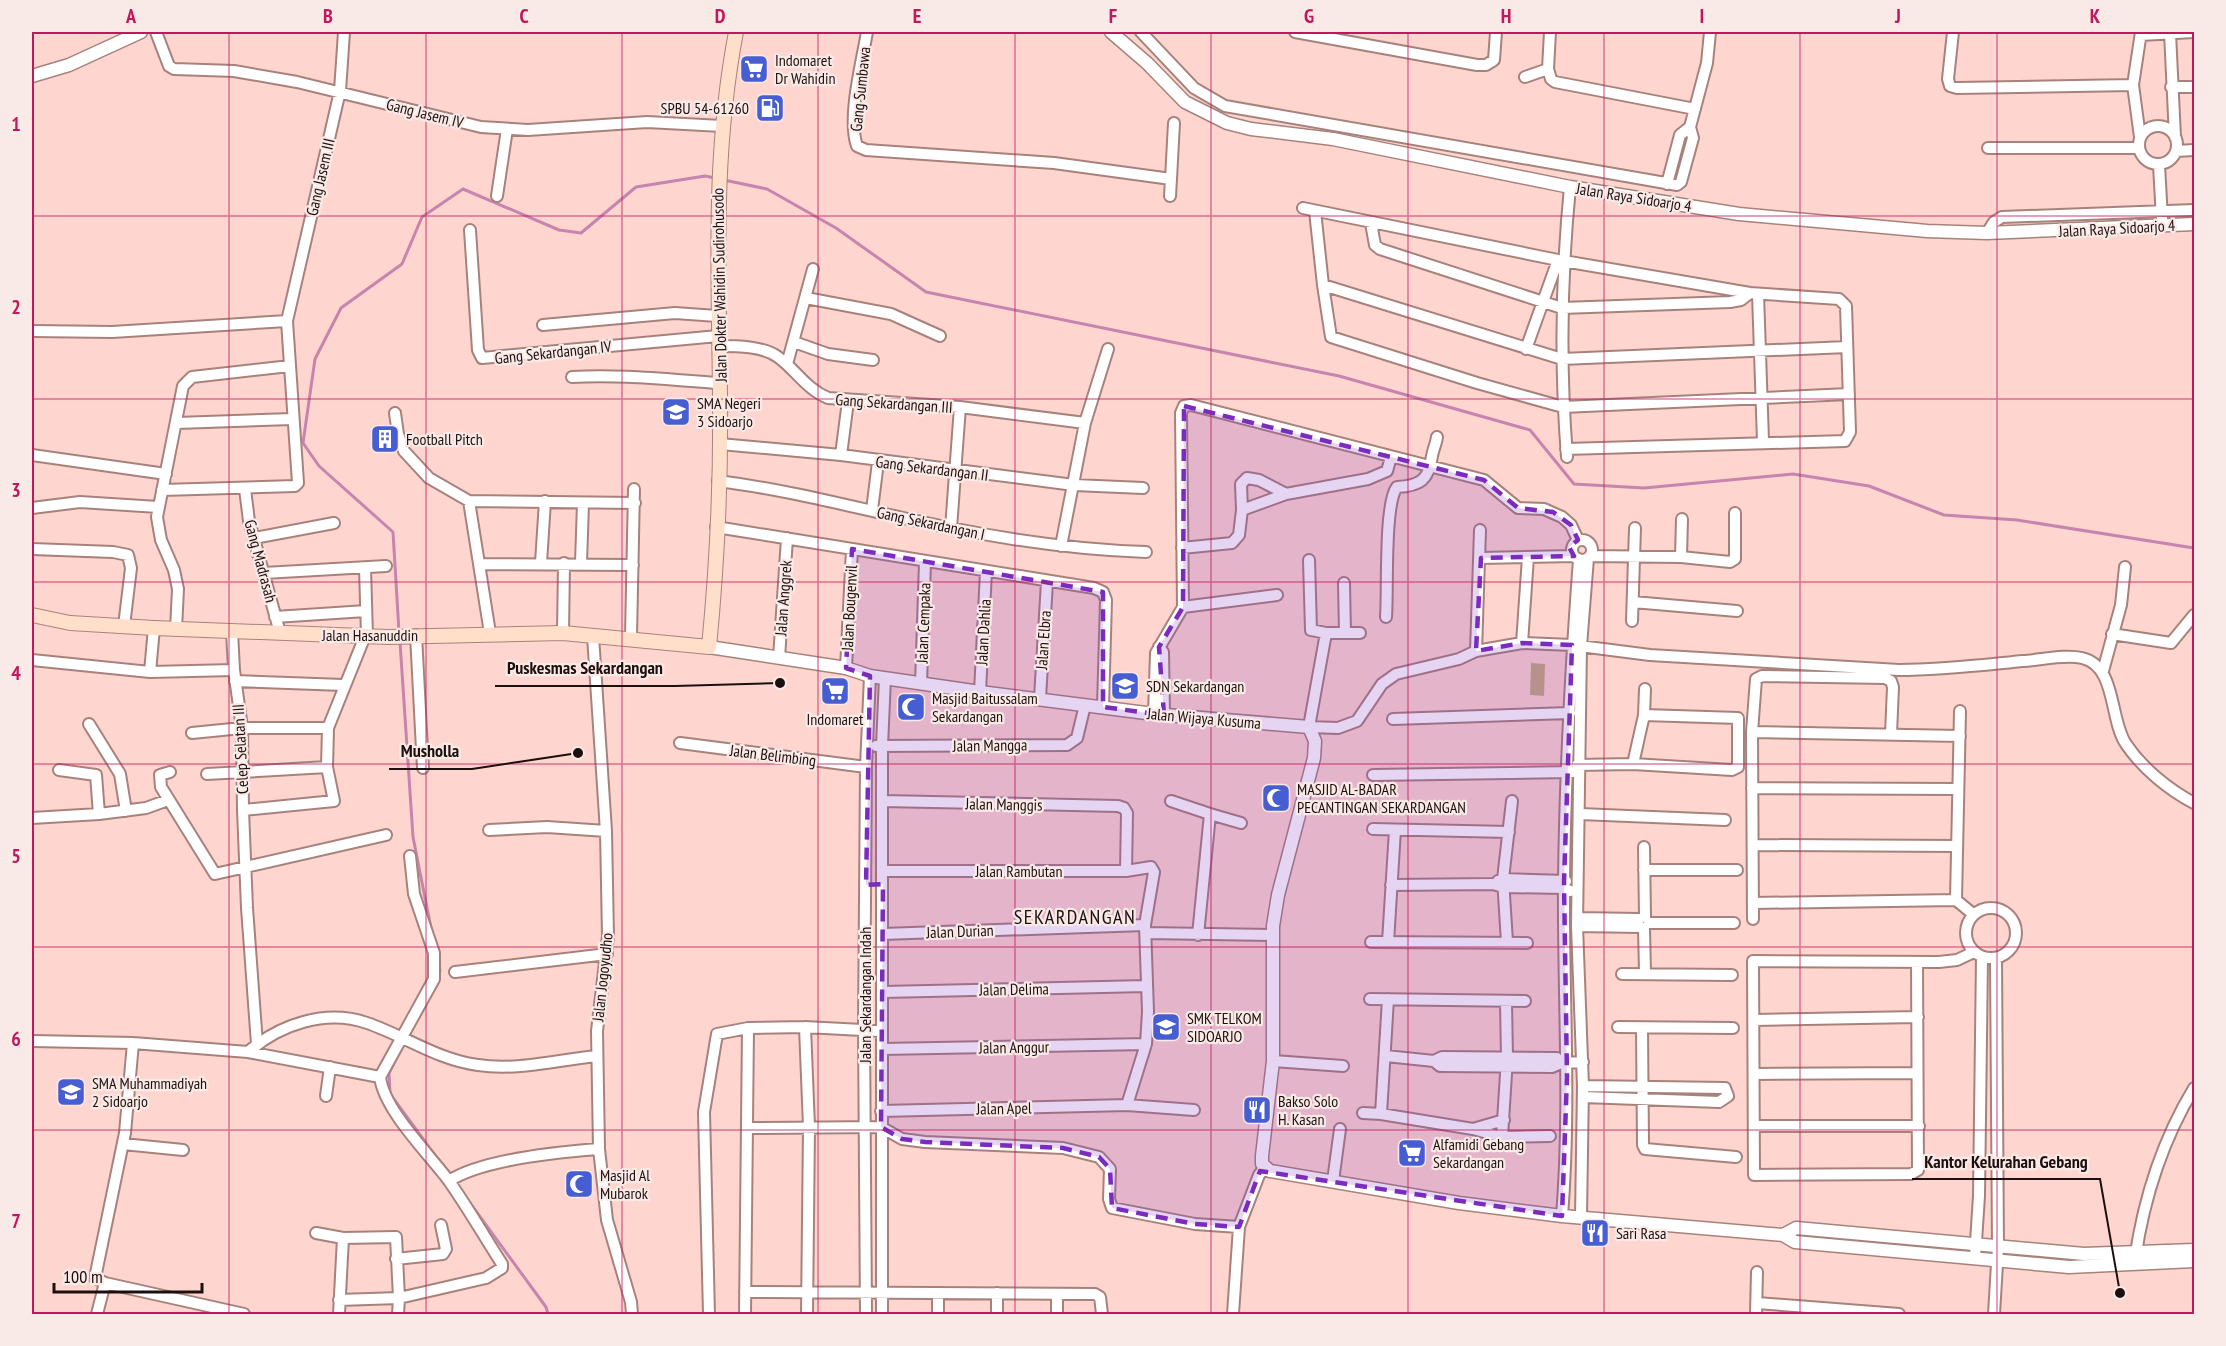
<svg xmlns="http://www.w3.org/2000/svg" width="2226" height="1346" font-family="'PT Sans Narrow',sans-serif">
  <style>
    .grass { fill: #c9ab80 }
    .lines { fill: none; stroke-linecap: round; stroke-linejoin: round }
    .stream { stroke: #c784af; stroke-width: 3 }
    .minor-casing { stroke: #a7827c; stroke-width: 14 }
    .tertiary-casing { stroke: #a7827c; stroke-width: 15 }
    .secondary-casing { stroke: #a7827c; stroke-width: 16 }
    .minor { stroke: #fff; stroke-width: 10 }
    .tertiary { stroke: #fff; stroke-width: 12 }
    .secondary { stroke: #ffdfc9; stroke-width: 14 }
    .marked { fill: #7b2cbf; fill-opacity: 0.2; stroke: #7b2cbf; stroke-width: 4.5; stroke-dasharray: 12 8; stroke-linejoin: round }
    .grid { fill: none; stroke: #c2185b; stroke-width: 1.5; stroke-opacity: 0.55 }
    .labels { text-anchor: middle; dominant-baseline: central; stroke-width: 4.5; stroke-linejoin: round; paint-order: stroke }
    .poi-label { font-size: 16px; fill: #1d0f0d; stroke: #faeae7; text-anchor: start }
    .street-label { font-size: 16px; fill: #1d0f0d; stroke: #faeae7 }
    .quarter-label { font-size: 20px; letter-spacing: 1.5px; fill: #1d0f0d; stroke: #faeae7 }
    .leader { fill: none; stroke: #1d0f0d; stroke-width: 2 }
    .callout-dot { fill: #1d0f0d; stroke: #faeae7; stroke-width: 2 }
    .callout-label { font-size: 18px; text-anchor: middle; font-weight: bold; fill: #1d0f0d; stroke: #faeae7; stroke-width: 4.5; stroke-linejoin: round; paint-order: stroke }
    .neatline { fill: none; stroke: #c2185b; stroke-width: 2 }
    .grid-label { font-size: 20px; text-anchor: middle; font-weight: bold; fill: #c2185b }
  </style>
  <rect width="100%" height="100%" fill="#fed6cf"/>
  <path class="grass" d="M1531 663 1545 664 1544 696 1530 695Z"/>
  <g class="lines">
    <path class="stream" d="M724 180 767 189 836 228 926 292 1339 376 1530 430 1574 484 1644 488 1793 474 1869 486 1944 515 2017 520 2194 548
      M399 632 393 532 319 466 303 443 315 359 341 308 402 264 422 217 463 189 559 230 581 233 636 187 705 176 715 178
      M400 642 413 837 432 933
      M437 977 440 971 439 963
      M397 1057 389 1073 390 1094 440 1162
      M467 1199 546 1307 548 1314"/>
    <g class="minor-casing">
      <path id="minor" d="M156 32 169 66 174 69 234 71 297 82 481 127 528 130 647 122 722 126
        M867 32C862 62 847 118 857 146L866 150 1054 163 1171 179 1170 196
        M1141 32 1194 88 1225 106 1677 185 1681 182 1693 138 1690 127 1707 63 1710 32
        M1295 32 1477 65H1486L1494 60 1496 32
        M1550 32 1548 69 1551 79 1555 82 1695 109
        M1953 32 1948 79 1950 86 1957 88 2133 85
        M2170 33 2175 137
        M2141 35 2194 32
        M1525 77 1548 69
        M2171 87H2194
        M2139 145a19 19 0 1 1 38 0a19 19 0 1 1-38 0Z
        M2140 137 2133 85 2141 32
        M1988 148H2138
        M2176 151 2194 150
        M2159 165 2162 219
        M1171 179 1174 123
        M1667 184 1680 135 1690 127
        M497 196 507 129
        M1303 208 1558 260 1750 293 1839 299 1846 306 1850 432 1845 441 1566 449
        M1315 211 1323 285 1562 359 1847 347
        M1371 223 1375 245 1380 249 1562 308 1730 302 1741 300 1750 293
        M470 230 478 350 482 358 718 336
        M1987 233 1994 222 2002 217 2194 210
        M1323 285 1331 337 1477 383 1563 407 1849 394
        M1758 294 1763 441
        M806 298 891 314 940 336
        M543 325 675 313 717 316
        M32 331 112 332 287 321
        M794 342 828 354 873 360
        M719 346C737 346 763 346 778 357 796 370 806 389 828 398L960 407 1085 423
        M1526 349 1558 260
        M787 364 813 269
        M572 377C621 374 671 380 720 383
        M395 413 398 434 404 451 429 478 469 501 635 503
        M177 423 292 419
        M720 444 841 455 1074 485 1143 488
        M32 455 166 474
        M841 455 848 401
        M1567 457C1560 367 1561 278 1570 187
        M718 481C798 491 873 513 951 528 1016 541 1080 550 1146 552
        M245 489 249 521 280 633
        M162 490 295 486 298 483 287 321 340 91 344 32
        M469 501 490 633
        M32 508 80 502 158 507
        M872 510 878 462
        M1242 510 1241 484 1247 478 1259 480 1286 494
        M716 527 1094 588 1103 592 1106 600 1103 707
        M951 528 960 407
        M254 538 334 523
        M1572 550a10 10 0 1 1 20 0a10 10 0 1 1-20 0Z
        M1061 546 1085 423 1108 349
        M1182 548 1232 543 1239 535 1242 510 1286 494 1368 479 1387 471 1391 457
        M32 549 113 552 128 555 131 568 124 626
        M1590 556 1681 557 1730 562 1735 559V513
        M1681 557 1682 519
        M1481 558 1574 556
        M1309 560 1311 630 1326 633 1309 727 1338 728 1357 721 1382 684 1396 674 1459 659 1476 651 1522 643 1572 645 1650 655 1899 670C1941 670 1982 665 2023 661 2041 660 2065 654 2082 658 2117 666 2109 719 2126 744 2142 768 2169 790 2194 803
        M541 563 545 501
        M581 563 583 503
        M480 564 633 565
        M365 568 367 636
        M264 573 386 566
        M1344 583 1345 633
        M1633 602 1737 611
        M1183 607 1277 595
        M275 617 366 611
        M1386 617C1388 591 1384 503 1397 487 1420 486 1429 480 1432 456 1433 450 1436 444 1437 437
        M1632 621 1635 528
        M176 629 178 589 174 570 161 540 157 517 183 386 192 377 290 366
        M232 631 234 670 242 728 243 810 334 801 327 767 328 728 365 636
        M563 633 564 563
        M1326 633H1360
        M2112 634 2171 643 2194 615
        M416 635 423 768
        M593 636 606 831 608 936 597 1031 599 1149 607 1220 631 1302 632 1314
        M631 637 634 489
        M1522 643 1528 557
        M1159 647 1163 652 1164 714
        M1476 651 1480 530
        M779 658 787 538
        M32 660 150 672 234 670
        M846 668 852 549
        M2103 671 2121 605 2125 567
        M150 672 154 628
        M235 681 343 685
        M921 684 925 562
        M980 692 986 571
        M1040 698 1047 582
        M1154 714 1156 653 1183 607 1181 413 1184 406 1191 405 1484 480 1518 508 1544 509 1562 517 1571 525 1578 540
        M1393 719 1570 713
        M89 724 120 774 126 811
        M1752 732 1960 736
        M192 733 242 728H328
        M680 743 866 767
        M876 746 1067 745 1077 738 1085 705
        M1633 764 1644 715 1645 689
        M1577 765 1633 764 1732 770 1738 767V718L1644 715
        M170 772 160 775 161 787 215 874 386 835
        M207 774 327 767
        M1373 775 1574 772
        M1752 788 1958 789
        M883 801 1118 806 1124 808 1127 813 1126 871
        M1171 801 1210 814
        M243 810 247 908 257 1044
        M99 814 146 808 168 800
        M1580 814 1725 820
        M32 818 99 814 96 775 59 770
        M1373 829 1509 832
        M489 830 547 827 606 831
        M1753 845 1957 846
        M1644 847 1645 917
        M1644 870H1737
        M883 871H1126L1151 867 1154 872 1145 925 1148 1012 1146 1044 1127 1105
        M1498 881 1503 879 1566 881
        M1391 885 1493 884 1503 887 1564 888 1570 891
        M1956 900 1960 711
        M1753 903 1956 900 1973 914
        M1966 933a25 25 0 1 1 50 0a25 25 0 1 1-50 0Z
        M1578 918 1639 919
        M1753 919 1752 732 1756 679 1762 676 1885 678 1891 681 1893 687 1891 734
        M1649 923H1734
        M1577 926 1641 927
        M1644 928 1645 973
        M1146 933 1272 935
        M883 934 1145 925
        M1198 935 1210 814 1241 823
        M1371 942 1527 943
        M1388 942 1395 830
        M1507 942 1503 879 1512 801
        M1917 962 1918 1170 1911 1174 1754 1175 1753 961 1939 962 1957 960 1974 952
        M455 972 607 954
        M1622 974 1732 975
        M883 992 1146 986
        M1370 999 1525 1001
        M1754 1020 1918 1017
        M805 1027 809 1127 807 1314
        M1618 1027 1733 1028
        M1642 1028 1643 1145 1645 1149 1736 1157
        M32 1041 133 1043 248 1052 380 1077
        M133 1043 125 1133 95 1278 105 1283 244 1314
        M882 1049 1146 1044
        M248 1052C280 1024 326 1009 367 1023 405 1036 438 1060 478 1065 516 1071 558 1060 596 1056
        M1386 1056 1434 1061 1440 1066 1552 1067 1561 1063 1583 1062
        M1273 1061 1343 1066
        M1434 1061 1442 1057 1557 1058 1561 1063
        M1755 1074 1917 1073
        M326 1096 330 1067
        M1583 1097 1719 1102 1728 1096 1725 1088 1583 1086
        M881 1111 1127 1105 1194 1110
        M1363 1113 1381 1114 1473 1129 1502 1137 1550 1136
        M1381 1114 1388 999
        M1754 1126H1919
        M749 1128 881 1127 902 1139 925 1142 1063 1148 1099 1157 1110 1169 1109 1199 1112 1208 1195 1224 1239 1227
        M1473 1129 1504 1120
        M1502 1137 1507 1058 1506 1002
        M123 1144 183 1150
        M449 1181C481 1160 559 1152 599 1149
        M1333 1181 1340 1129
        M1562 1216C1571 1105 1563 994 1564 883 1565 775 1571 667 1579 559
        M1581 1217 1583 1086 1577 926 1581 646 1588 558
        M316 1233 343 1238
        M1975 1257 1979 1196 1982 957
        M396 1259 443 1254 446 1249 441 1225
        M2135 1259C2144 1197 2162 1141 2194 1088
        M745 1292 1095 1294 1100 1297 1102 1314
        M1057 1294V1314
        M938 1295V1314
        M339 1300 399 1298 398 1314
        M1757 1303 1899 1314
        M97 1314 105 1283
        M339 1314 343 1238 396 1237 399 1298 486 1278 502 1268V1264C484 1236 468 1208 449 1181 428 1153 384 1110 380 1077L434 979V953L414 894 410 856
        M709 1314 704 1112 717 1034 748 1028
        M745 1314 748 1028 805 1027 881 1031
        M866 1314 864 1030 866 767 870 676
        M882 1314V746L885 678
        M997 1314V1293
        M1233 1314 1239 1227 1259 1175 1262 1171H1270
        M1756 1314 1757 1272
        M1994 1314 1998 1247 1996 958"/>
    </g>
    <g class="tertiary-casing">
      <path id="tertiary" d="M1111 32 1147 63 1185 102 1227 123 1251 129 1333 139 1570 187 1739 214 1927 231 1987 233 2194 224
        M32 76 69 65 141 32
        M709 647 846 668 870 676 980 692 1154 714 1309 727 1315 741 1314 758 1278 895 1273 926V1061L1262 1156V1164L1270 1171 1459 1203 1562 1216 1783 1235 1795 1242 2069 1267 2194 1261
        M1783 1235 1796 1228 2084 1254 2194 1250"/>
    </g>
    <g class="secondary-casing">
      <path id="secondary" d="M32 615 70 623 154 628 388 637 563 633 709 647C717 565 721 480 720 398 719 271 712 158 736 32"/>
    </g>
    <use href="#minor" class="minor"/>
    <use href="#tertiary" class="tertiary"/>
    <use href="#secondary" class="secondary"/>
  </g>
  <path class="marked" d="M1184 406 1484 480 1518 508 1553 512 1571 525 1578 540 1569 547 1574 556 1481 558 1476 651 1522 643 1572 645 1564 882 1567 1077 1562 1216 1260 1171 1239 1227 1195 1224 1112 1208 1110 1169 1099 1157 1063 1148 925 1142 902 1139 881 1127 883 884 866 885 870 676 846 668 852 549 1103 592V707L1164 715 1159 647 1183 607Z"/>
  <path class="grid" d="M229 32V1314M426 32V1314M622 32V1314M818 32V1314M1015 32V1314M1211 32V1314M1408 32V1314M1604 32V1314M1800 32V1314M1997 32V1314M32 216H2194M32 399H2194M32 582H2194M32 764H2194M32 947H2194M32 1130H2194"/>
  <defs>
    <g id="supermarket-square" transform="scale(1.5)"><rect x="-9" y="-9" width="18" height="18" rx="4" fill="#475ed2" stroke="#faeae7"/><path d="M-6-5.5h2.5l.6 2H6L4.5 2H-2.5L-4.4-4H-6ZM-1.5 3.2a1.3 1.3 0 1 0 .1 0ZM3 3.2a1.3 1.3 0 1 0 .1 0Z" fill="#fff"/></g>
    <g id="fuel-square" transform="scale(1.5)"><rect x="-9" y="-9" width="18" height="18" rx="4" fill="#475ed2" stroke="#faeae7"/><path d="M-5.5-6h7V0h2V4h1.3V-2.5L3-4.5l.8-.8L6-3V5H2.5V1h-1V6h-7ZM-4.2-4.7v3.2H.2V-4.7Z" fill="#fff"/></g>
    <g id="school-square" transform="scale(1.5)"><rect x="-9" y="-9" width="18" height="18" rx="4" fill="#475ed2" stroke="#faeae7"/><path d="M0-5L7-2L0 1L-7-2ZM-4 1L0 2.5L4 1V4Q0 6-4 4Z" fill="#fff"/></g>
    <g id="building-square" transform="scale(1.5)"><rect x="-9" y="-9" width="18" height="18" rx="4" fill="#475ed2" stroke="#faeae7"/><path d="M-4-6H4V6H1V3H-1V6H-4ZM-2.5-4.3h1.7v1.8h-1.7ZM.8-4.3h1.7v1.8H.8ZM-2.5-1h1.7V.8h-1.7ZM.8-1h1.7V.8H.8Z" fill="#fff"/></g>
    <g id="mosque-square" transform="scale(1.5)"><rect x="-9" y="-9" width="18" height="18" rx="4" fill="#475ed2" stroke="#faeae7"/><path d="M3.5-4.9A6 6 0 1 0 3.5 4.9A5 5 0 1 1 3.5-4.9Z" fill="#fff"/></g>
    <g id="restaurant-square" transform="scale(1.5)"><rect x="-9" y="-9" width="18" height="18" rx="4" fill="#475ed2" stroke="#faeae7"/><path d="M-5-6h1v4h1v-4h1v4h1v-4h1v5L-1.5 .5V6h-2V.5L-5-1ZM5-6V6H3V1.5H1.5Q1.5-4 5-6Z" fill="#fff"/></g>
  </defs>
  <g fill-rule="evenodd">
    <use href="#supermarket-square" x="754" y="69"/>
    <use href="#fuel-square" x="770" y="108"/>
    <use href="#school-square" x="676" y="412"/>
    <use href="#building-square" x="385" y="439"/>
    <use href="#school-square" x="1125" y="686"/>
    <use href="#supermarket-square" x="835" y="691"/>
    <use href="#mosque-square" x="911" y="707"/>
    <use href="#mosque-square" x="1276" y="798"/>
    <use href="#school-square" x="1166" y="1027"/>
    <use href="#school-square" x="71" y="1092"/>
    <use href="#restaurant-square" x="1257" y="1110"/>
    <use href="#supermarket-square" x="1412" y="1153"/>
    <use href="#mosque-square" x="579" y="1184"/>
    <use href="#restaurant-square" x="1595" y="1233"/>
  </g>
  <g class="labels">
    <g class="poi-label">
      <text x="775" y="60">Indomaret<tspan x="775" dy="18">Dr Wahidin</tspan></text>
      <text x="749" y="108" text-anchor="end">SPBU 54-61260</text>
      <text x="697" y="403">SMA Negeri<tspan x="697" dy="18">3 Sidoarjo</tspan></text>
      <text x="406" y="439">Football Pitch</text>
      <text x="1146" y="686">SDN Sekardangan</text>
      <text x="932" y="698">Masjid Baitussalam<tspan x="932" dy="18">Sekardangan</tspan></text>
      <text x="835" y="719" text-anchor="middle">Indomaret</text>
      <text x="1297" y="789">MASJID AL-BADAR<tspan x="1297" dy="18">PECANTINGAN SEKARDANGAN</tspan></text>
      <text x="1187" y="1018">SMK TELKOM<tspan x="1187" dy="18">SIDOARJO</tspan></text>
      <text x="92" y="1083">SMA Muhammadiyah<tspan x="92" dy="18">2 Sidoarjo</tspan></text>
      <text x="1278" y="1101">Bakso Solo<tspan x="1278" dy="18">H. Kasan</tspan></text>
      <text x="1433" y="1144">Alfamidi Gebang<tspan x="1433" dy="18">Sekardangan</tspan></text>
      <text x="600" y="1175">Masjid Al<tspan x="600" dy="18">Mubarok</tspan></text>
      <text x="1616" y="1233">Sari Rasa</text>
    </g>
    <g class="street-label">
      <text transform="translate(860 89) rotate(-84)">Gang Sumbawa</text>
      <text transform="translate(425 113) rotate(14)">Gang Jasem IV</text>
      <text transform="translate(320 177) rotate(-77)">Gang Jasem III</text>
      <text transform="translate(1634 197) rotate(9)">Jalan Raya Sidoarjo 4</text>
      <text transform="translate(2117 228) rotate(-3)">Jalan Raya Sidoarjo 4</text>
      <text transform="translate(719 285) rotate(-91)">Jalan Dokter Wahidin Sudirohusodo</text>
      <text transform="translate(553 352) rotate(-6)">Gang Sekardangan IV</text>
      <text transform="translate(894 403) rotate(4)">Gang Sekardangan III</text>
      <text transform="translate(932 468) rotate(7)">Gang Sekardangan II</text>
      <text transform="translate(931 523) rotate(12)">Gang Sekardangan I</text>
      <text transform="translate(261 561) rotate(75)">Gang Madrasah</text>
      <text transform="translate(783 598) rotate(-86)">Jalan Anggrek</text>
      <text transform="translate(849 608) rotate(-87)">Jalan Bougenvil</text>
      <text transform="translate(923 623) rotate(-88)">Jalan Cempaka</text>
      <text transform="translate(983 632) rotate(-87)">Jalan Dahlia</text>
      <text x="370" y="635">Jalan Hasanuddin</text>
      <text transform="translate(1043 640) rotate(-86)">Jalan Elbra</text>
      <text transform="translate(1204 718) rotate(5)">Jalan Wijaya Kusuma</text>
      <text transform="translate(990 745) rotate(-1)">Jalan Mangga</text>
      <text transform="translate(240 749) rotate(-93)">Celep Selatan III</text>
      <text transform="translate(773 755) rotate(7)">Jalan Belimbing</text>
      <text transform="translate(1004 804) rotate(1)">Jalan Manggis</text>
      <text x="1019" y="871">Jalan Rambutan</text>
      <text transform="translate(960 931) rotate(-2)">Jalan Durian</text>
      <text transform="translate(602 977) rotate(-84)">Jalan Jogoyudho</text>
      <text transform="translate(1014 989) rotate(-1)">Jalan Delima</text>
      <text transform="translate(865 995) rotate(-90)">Jalan Sekardangan Indah</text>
      <text transform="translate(1014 1047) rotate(-1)">Jalan Anggur</text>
      <text transform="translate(1004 1108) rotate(-1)">Jalan Apel</text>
    </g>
    <g class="quarter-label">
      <text x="1075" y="917">SEKARDANGAN</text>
    </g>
  </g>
  <path class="leader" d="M780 683L675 686H495M578 753L472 769H389M2120 1293L2100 1179H1912"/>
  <g class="callout-dot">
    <circle cx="780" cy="683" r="6"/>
    <circle cx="578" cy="753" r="6"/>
    <circle cx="2120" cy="1293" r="6"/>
  </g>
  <g class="callout-label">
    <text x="585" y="674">Puskesmas Sekardangan</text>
    <text x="430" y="757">Musholla</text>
    <text x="2006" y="1168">Kantor Kelurahan Gebang</text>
  </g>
  <rect width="2226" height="1346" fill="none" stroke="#faeae7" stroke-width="66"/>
  <path d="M54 1283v9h148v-9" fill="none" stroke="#1d0f0d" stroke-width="3"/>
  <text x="63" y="1283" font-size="18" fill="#1d0f0d" stroke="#faeae7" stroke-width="4.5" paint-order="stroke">100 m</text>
  <rect x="33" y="33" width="2160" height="1280" class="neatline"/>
  <g class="grid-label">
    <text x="131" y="23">A</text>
    <text x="328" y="23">B</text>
    <text x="524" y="23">C</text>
    <text x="720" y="23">D</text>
    <text x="917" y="23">E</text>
    <text x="1113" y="23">F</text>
    <text x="1309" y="23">G</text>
    <text x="1506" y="23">H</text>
    <text x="1702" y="23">I</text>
    <text x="1898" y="23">J</text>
    <text x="2095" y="23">K</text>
    <text x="16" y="131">1</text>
    <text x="16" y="314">2</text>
    <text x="16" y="497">3</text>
    <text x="16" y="680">4</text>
    <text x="16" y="863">5</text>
    <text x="16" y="1046">6</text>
    <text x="16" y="1228">7</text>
  </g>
</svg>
